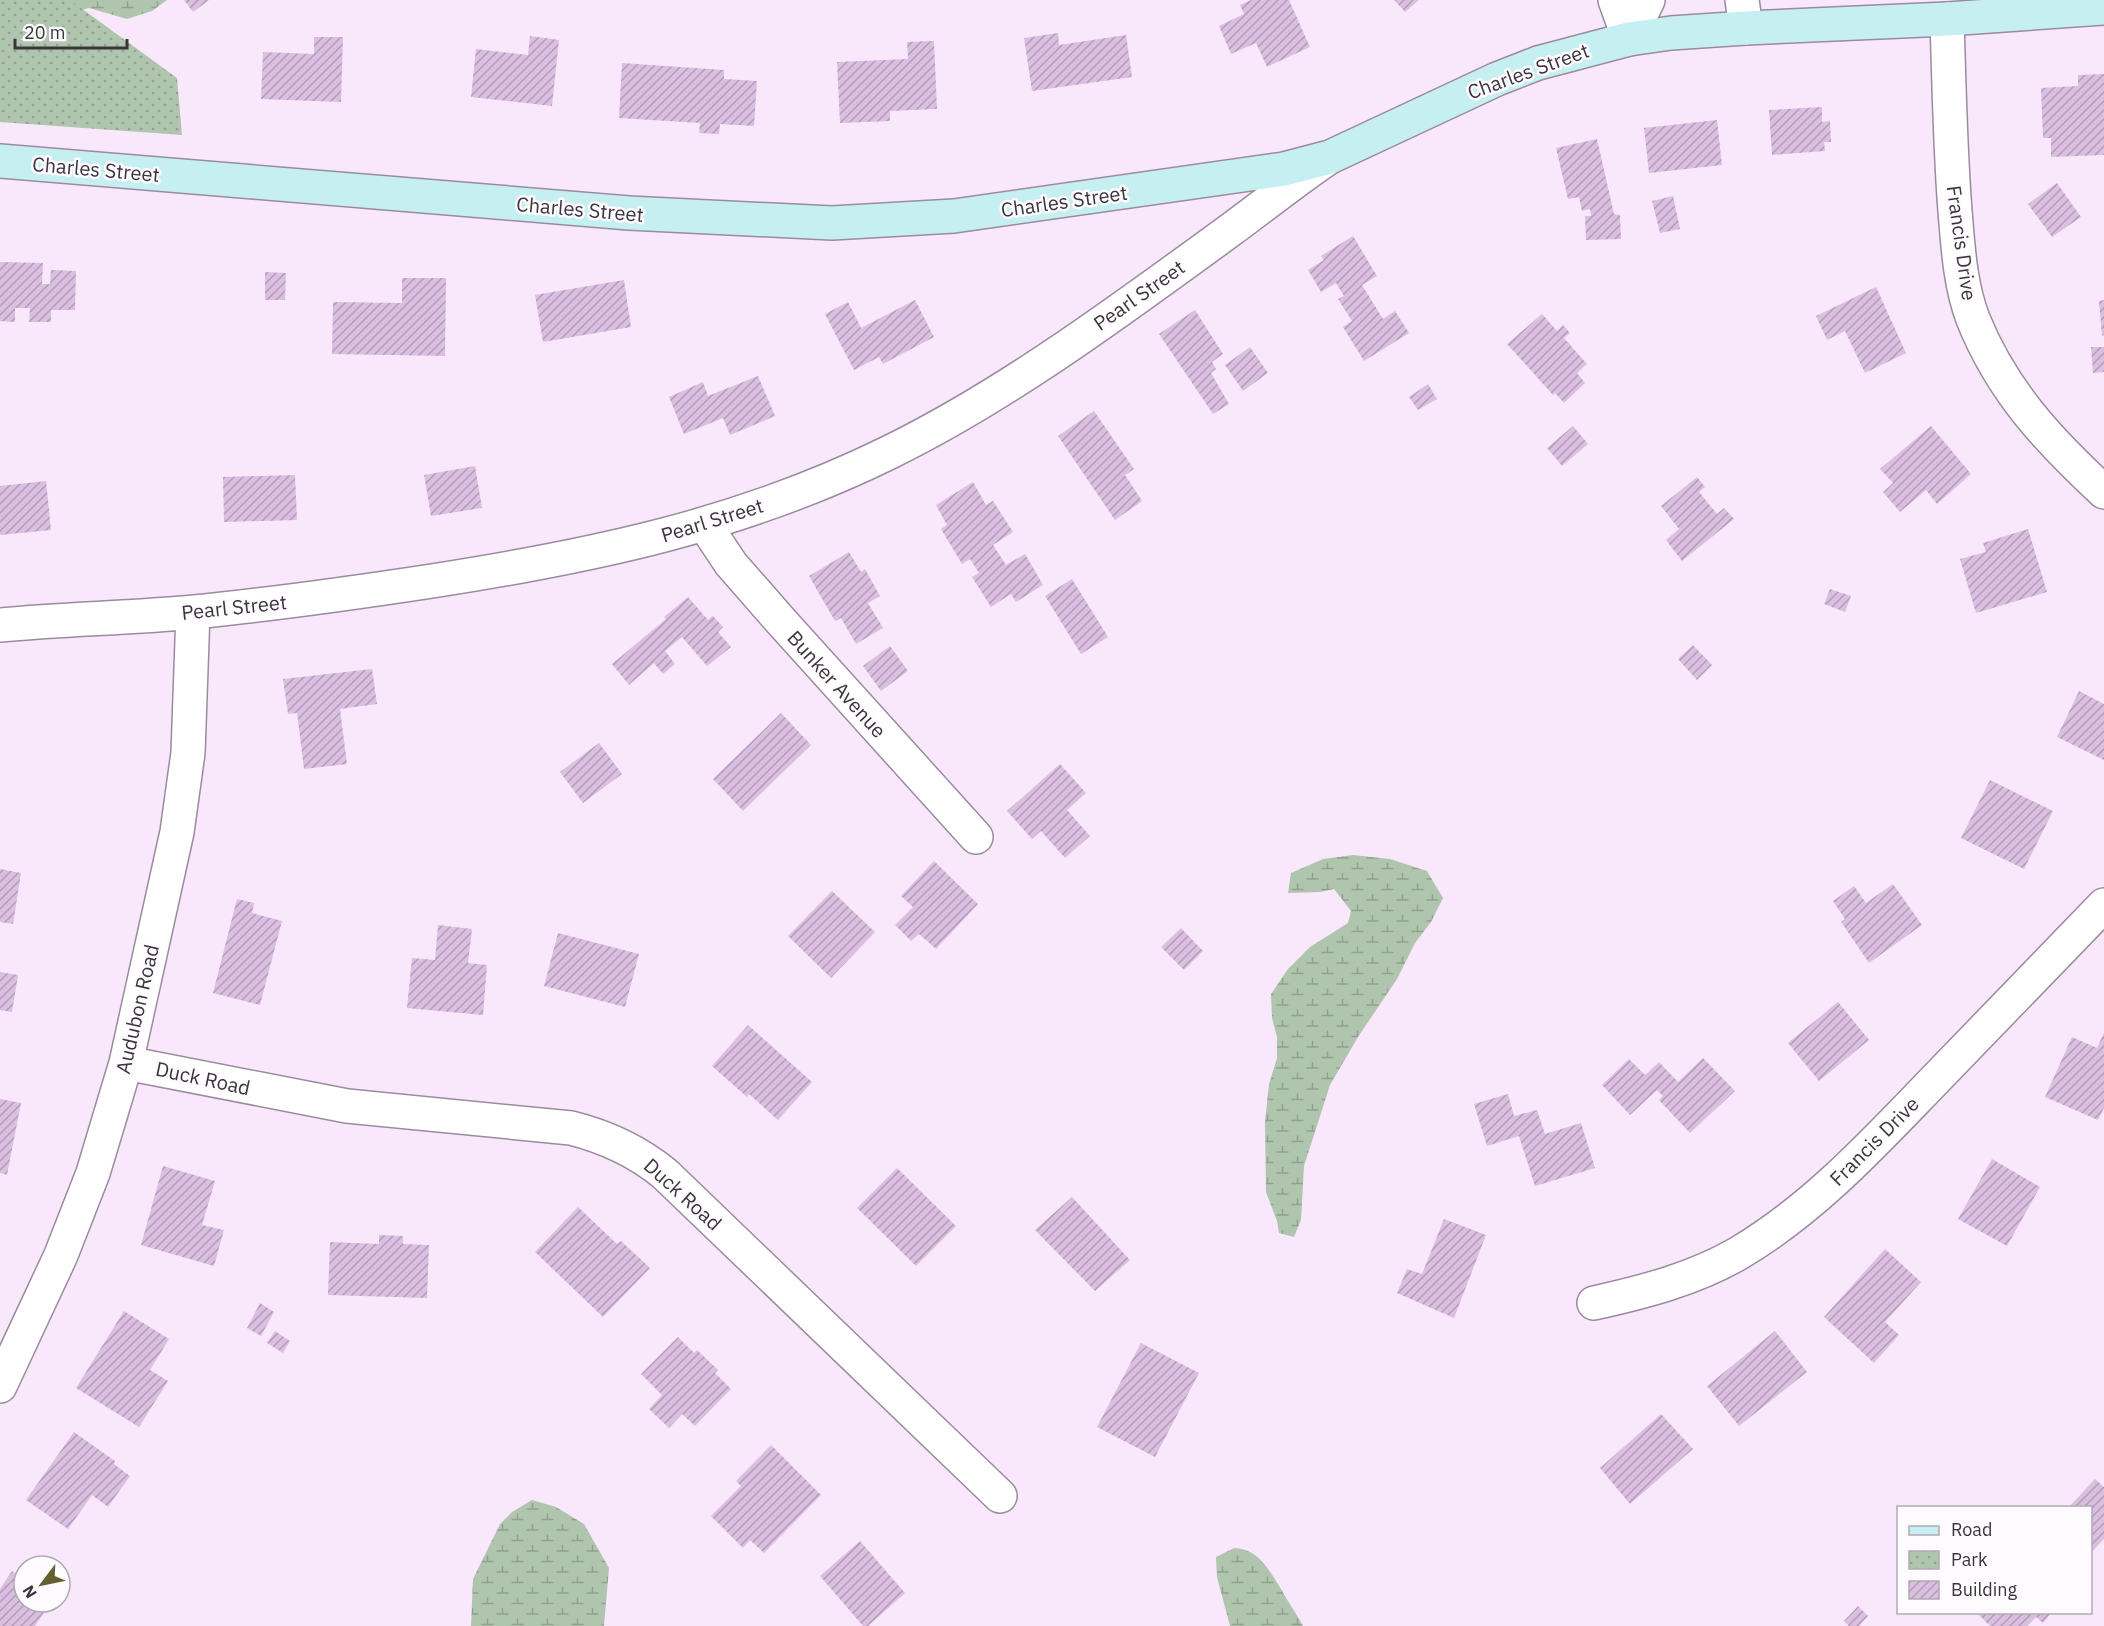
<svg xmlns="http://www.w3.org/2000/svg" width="2104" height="1626" font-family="'IBM Plex Sans',sans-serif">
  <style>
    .wetland { fill: url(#wetland-marsh) }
    .park { fill: url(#park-dots) }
    .building { fill: url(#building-hatch) }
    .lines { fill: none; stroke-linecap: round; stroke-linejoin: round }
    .street-casing { stroke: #9a8b9e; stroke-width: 36 }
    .secondary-casing { stroke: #9a8b9e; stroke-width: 36 }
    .street { stroke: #fff; stroke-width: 33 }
    .secondary { stroke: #c6eff1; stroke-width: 33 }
    .labels { text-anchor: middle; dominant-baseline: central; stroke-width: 5; stroke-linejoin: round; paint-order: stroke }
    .street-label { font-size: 20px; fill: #3a343b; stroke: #fefbff }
  </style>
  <defs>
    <pattern id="wetland-marsh" width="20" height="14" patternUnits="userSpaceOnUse" patternTransform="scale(1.5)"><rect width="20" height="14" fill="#b0c5ae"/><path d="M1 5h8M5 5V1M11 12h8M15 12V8" fill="none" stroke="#90a18f"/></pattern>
    <pattern id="park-dots" width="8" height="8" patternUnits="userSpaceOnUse" patternTransform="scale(1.5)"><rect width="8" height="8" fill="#b0c5ae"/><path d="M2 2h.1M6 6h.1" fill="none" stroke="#90a18f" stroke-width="1.8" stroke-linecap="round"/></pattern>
    <pattern id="building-hatch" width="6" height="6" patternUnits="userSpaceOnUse" patternTransform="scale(1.5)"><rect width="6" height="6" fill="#dabfe0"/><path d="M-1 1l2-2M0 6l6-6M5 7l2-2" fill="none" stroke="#b29cb7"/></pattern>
  </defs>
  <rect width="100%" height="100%" fill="#f9e8fc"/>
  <path class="wetland" d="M0 0H167L152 11 127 19 89 8 75 12Z
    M1353 855 1390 859 1427 871 1443 898 1431 922 1415 943 1397 979 1358 1037 1330 1085 1304 1166 1301 1220 1294 1237 1279 1233 1277 1221 1266 1192 1265 1122 1269 1084 1277 1058V1037L1272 1018 1271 994 1288 969 1310 947 1348 923 1351 911 1334 889 1320 892 1288 893 1291 873 1323 859Z
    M532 1500 556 1507 584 1524 609 1568 604 1626H471L473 1579 500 1524 512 1512Z
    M1234 1548C1259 1549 1269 1570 1281 1589 1288 1602 1296 1613 1303 1626H1230L1217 1577 1216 1557Z"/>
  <path class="park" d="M0 0H70L177 78 182 135 0 122Z"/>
  <path class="building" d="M184 0H209L193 12Z
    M1251 0H1289L1310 47 1267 67 1256 43 1231 54 1219 26 1244 14 1240 5Z
    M1394 0H1419L1405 12Z
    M1058 33 1059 45 1126 35 1132 77 1032 91 1024 38Z
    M530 36 559 40 552 106 471 97 476 49 528 55Z
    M314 37H343L341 102 261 99 263 52 314 54Z
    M934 41 937 109 890 111V121L840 123 837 62 908 59 907 42Z
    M622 63 724 70V79L757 81 754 126 720 124 719 134 699 133 700 123 619 118Z
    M2104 74V155L2051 157V138H2043L2041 88 2078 86V75Z
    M1822 107V122L1830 121 1831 142H1824L1825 151 1772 155 1769 110Z
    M1717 120 1722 165 1649 173 1644 128Z
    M1597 139 1614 214 1620 215 1621 239 1586 240 1585 216H1591L1590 209 1582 211 1579 197 1568 199 1556 148Z
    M2057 183 2081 217 2052 237 2028 204Z
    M1673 196 1680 229 1660 233 1652 201Z
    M1353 236 1377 276 1362 285 1383 319 1395 311 1409 333 1364 361 1343 327 1352 321 1338 299 1344 296 1336 283 1321 292 1308 270 1324 260 1321 256Z
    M0 262 43 263 42 284H50L51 270 76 271 75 310H51V322H29L30 308H15V322L0 321Z
    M265 272 286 273 285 300H265Z
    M402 278H446L445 356 332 354 333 302 402 303Z
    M624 280 631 327 543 342 535 295Z
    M1876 287 1906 353 1865 373 1845 331 1827 340 1816 316Z
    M915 300 934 337 883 364 879 357 854 370 825 314 848 302 861 328Z
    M2104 300V335L2102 336 2099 301Z
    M1195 310 1223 354 1212 362 1216 369 1211 373 1229 404 1213 414 1159 334Z
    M1542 314 1557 331 1563 325 1570 333 1564 338 1587 364 1577 373 1585 383 1564 403 1555 393 1553 395 1507 344Z
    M1250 347 1268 373 1243 391 1225 365Z
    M2091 347H2104V372L2093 373Z
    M758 376 775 416 730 435 723 418 684 434 669 397 703 382 708 396Z
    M1428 384 1437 399 1418 410 1409 397Z
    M1094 411 1134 469 1125 475 1142 501 1115 520 1058 436Z
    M1573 426 1588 444 1562 466 1547 448Z
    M1931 426 1971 474 1937 504 1926 490 1900 512 1883 492 1893 483 1880 469Z
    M475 466 482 508 431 516 424 475Z
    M295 475 297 520 224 522 223 477Z
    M1697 477 1705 487 1699 492 1717 514 1724 508 1734 519 1682 561 1666 540 1679 529 1661 506Z
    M46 481 51 530 0 535V486Z
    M973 482 986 505 993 501 1013 532 993 545 1006 565 1025 554 1043 585 1016 602 1011 594 991 607 972 577 979 573 970 559 962 564 941 529 947 525 936 505Z
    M2028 529 2047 592 1976 613 1960 559 1986 552 1983 543Z
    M849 552 861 572 865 569 880 596 868 603 883 628 856 644 841 618 835 621 809 576Z
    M1072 579 1108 637 1081 654 1045 596Z
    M1830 589 1851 596 1845 612 1824 604Z
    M688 597 708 620 713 616 723 627 718 632 731 647 707 666 682 637 665 651 675 664 663 674 654 663 629 685 612 664 666 619 664 617Z
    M1693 645 1712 665 1697 680 1678 659Z
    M890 646 908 671 881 691 863 666Z
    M372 669 377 704 340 709 347 764 304 769 297 713 288 714 283 679Z
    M2079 691 2104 704V760L2057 737Z
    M781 713 811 745 743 811 713 779Z
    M599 743 622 774 583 803 560 772Z
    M1060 764 1086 793 1067 810 1090 836 1065 858 1041 831 1032 839 1007 811Z
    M1990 780 2053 811 2024 869 1961 838Z
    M934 861 978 904 936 949 919 934 911 941 895 925 913 907 901 896Z
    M0 869 21 873 13 924 0 922Z
    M1893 884 1922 925 1869 963 1841 922 1845 919 1833 901 1854 886 1866 903Z
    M832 891 875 932 831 978 788 936Z
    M237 899 254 903 252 913 282 921 260 1005 213 993Z
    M438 925 472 929 468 963 487 965 483 1015 407 1008 412 958 435 960Z
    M1181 928 1203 951 1184 970 1161 947Z
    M558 933 639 954 625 1007 544 986Z
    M0 972 18 975 12 1012 0 1010Z
    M1838 1002 1869 1040 1819 1081 1788 1043Z
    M748 1025 812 1082 778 1120 749 1094 747 1097 712 1066Z
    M2104 1033V1108L2098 1120 2045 1097 2072 1037 2097 1048Z
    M1703 1058 1735 1091 1690 1133 1659 1100 1663 1096 1657 1090 1630 1115 1602 1085 1629 1059 1645 1075 1659 1062 1678 1082Z
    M1508 1094 1514 1116 1537 1110 1545 1134 1581 1123 1595 1168 1535 1186 1519 1136 1487 1146 1474 1104Z
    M0 1099 21 1103 7 1175 0 1173Z
    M1992 1159 2040 1187 2007 1246 1958 1219Z
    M163 1166 215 1181 202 1225 224 1230 214 1266 141 1245Z
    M897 1168 956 1226 916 1266 857 1208Z
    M1072 1197 1130 1260 1095 1291 1035 1230Z
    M578 1207 617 1244 621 1241 650 1268 603 1317 535 1252Z
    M1444 1219 1486 1235 1454 1318 1397 1293 1407 1269 1422 1274Z
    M379 1235 403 1236V1244L429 1245 427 1298 328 1295 330 1242 379 1244Z
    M1885 1249 1921 1282 1885 1322 1899 1335 1874 1363 1824 1317Z
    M260 1303 274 1312 261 1336 247 1328Z
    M124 1311 169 1339 150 1370 168 1381 139 1427 76 1388Z
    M275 1331 290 1341 283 1353 267 1343Z
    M1775 1331 1807 1372 1739 1426 1707 1386Z
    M678 1337 694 1353 697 1350 718 1370 715 1373 731 1389 695 1426 682 1414 669 1428 649 1409 662 1395 641 1374Z
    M1141 1343 1199 1373 1155 1457 1097 1427Z
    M1661 1414 1693 1449 1630 1504 1600 1468Z
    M74 1432 115 1461 114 1464 130 1476 108 1507 92 1495 68 1529 26 1500Z
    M771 1445 821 1495 764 1553 750 1540 743 1548 711 1516 741 1486 736 1481Z
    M2095 1479 2104 1487V1539L2090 1554V1508H2068Z
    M860 1541 905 1593 868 1626H863L820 1576Z
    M12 1571 24 1579V1602H51L35 1626H0V1589Z
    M1858 1606 1868 1616 1859 1626H1849L1844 1621Z
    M1976 1612H2052L2043 1623 2036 1617 2027 1626H1990Z"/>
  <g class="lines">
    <g class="street-casing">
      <path id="street" d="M1615 0 1629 39
        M1742 0 1746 28
        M1947 19C1949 83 1950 147 1955 211 1958 247 1960 285 1973 319 2002 391 2048 440 2104 492
        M1629 39 1648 0
        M705 525 731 564 780 620 976 837
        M0 625C65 619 130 618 195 612 274 604 353 593 432 581 593 556 742 525 890 452 1008 394 1122 309 1229 231 1262 207 1294 181 1328 158
        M126 1063 347 1106 571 1128C607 1137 637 1151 665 1174L1000 1496
        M1594 1303C1644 1292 1694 1279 1739 1253 1813 1209 1871 1146 1930 1085 1988 1025 2046 965 2104 905
        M0 1386 61 1255 93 1173 126 1063 177 832 188 753 193 612"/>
    </g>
    <g class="secondary-casing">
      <path id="secondary" d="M0 161 629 213 832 223 954 216 1284 169 1330 157 1497 79 1538 63 1629 39 1671 33 1746 28 1947 19 2104 8"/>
    </g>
    <use href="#street" class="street"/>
    <use href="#secondary" class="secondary"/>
  </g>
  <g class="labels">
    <g class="street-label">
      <text transform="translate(1528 71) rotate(-20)">Charles Street</text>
      <text transform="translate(96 169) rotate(5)">Charles Street</text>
      <text transform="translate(1064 201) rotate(-8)">Charles Street</text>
      <text transform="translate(580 209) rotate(5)">Charles Street</text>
      <text transform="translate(1962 243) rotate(82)">Francis Drive</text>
      <text transform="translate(1139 295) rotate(-35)">Pearl Street</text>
      <text transform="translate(712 520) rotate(-17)">Pearl Street</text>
      <text transform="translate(234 607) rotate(-6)">Pearl Street</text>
      <text transform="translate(837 684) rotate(48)">Bunker Avenue</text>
      <text transform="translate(137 1009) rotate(-77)">Audubon Road</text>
      <text transform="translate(203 1078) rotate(12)">Duck Road</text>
      <text transform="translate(1874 1141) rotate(-45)">Francis Drive</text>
      <text transform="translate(683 1194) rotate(42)">Duck Road</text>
    </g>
  </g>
  <rect x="1897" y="1506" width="195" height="108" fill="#fefbff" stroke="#b0abb1" stroke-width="1.5"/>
  <rect x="1909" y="1526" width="30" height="9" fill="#c6eff1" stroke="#b0abb1" stroke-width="1.5"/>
  <text x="1951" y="1536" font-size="18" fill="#3a343b">Road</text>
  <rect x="1909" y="1551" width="30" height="18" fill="url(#park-dots)" stroke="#b0abb1" stroke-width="1.5"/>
  <text x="1951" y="1566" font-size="18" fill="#3a343b">Park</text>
  <rect x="1909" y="1581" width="30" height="18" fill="url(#building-hatch)" stroke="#b0abb1" stroke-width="1.5"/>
  <text x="1951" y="1596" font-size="18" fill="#3a343b">Building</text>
  <g transform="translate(42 1584) rotate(238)"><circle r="28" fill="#fefbff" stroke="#b0abb1" stroke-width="1.5"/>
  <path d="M0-4.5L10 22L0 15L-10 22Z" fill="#65612e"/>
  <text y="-9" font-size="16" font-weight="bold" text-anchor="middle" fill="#3a343b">N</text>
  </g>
  <path d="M15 39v9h112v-9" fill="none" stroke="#3a343b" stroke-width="3"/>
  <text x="24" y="39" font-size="18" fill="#3a343b" stroke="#fefbff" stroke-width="4.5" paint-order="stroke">20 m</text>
</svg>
